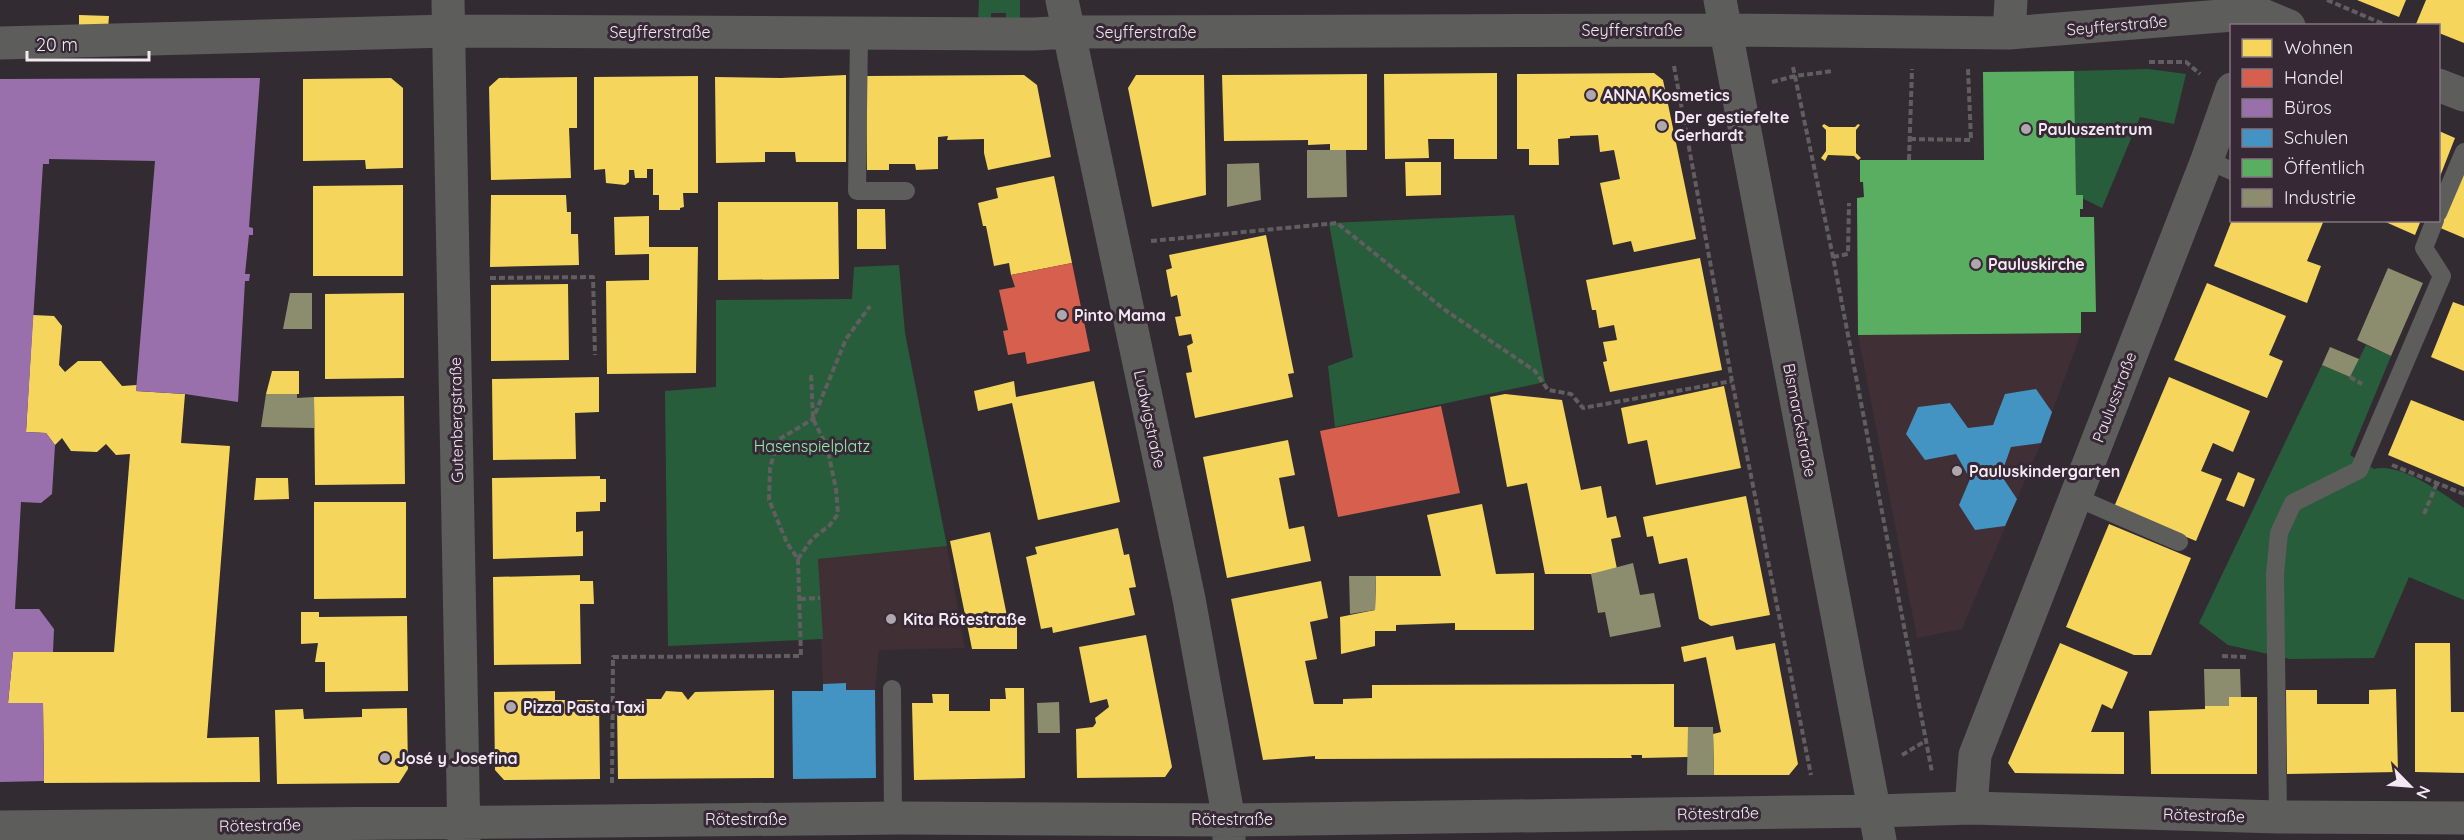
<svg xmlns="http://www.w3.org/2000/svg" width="2464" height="840" font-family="Quicksand,sans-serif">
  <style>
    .education { fill: #402f34 }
    .green { fill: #285d3c }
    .homes { fill: #f6d55c }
    .shops { fill: #d6604d }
    .offices { fill: #9970ab }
    .schools { fill: #4393c3 }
    .public { fill: #5aae61 }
    .industry { fill: #8c8c6e }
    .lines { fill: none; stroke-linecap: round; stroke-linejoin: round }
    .path { stroke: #605e5f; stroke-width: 4; stroke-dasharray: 6 3; stroke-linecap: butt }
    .lane { stroke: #5d5d5c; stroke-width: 18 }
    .street { stroke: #5d5d5c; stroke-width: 33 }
    .poi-dot { fill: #afa7ae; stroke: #362835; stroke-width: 2 }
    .labels { text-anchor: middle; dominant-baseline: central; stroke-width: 6; stroke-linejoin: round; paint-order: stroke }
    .street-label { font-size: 16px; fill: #f3e9f1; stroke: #362835 }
    .poi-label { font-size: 16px; font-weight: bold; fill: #f3e9f1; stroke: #362835; text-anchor: start }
    .park-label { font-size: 16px; fill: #93eeb0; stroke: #362835 }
  </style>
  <rect width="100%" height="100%" fill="#322c32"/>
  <path class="education" d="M2081 333 2041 443 1962 629 1917 638 1858 335Z
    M947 546 965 648 879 650 875 690H846L845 683 823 684 818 559Z"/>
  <path class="green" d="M979 0H1020V22L1006 21V13H991V22H978Z
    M2148 69 2186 74 2174 124 2140 117 2102 208 2076 195 2074 71Z
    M1514 215 1545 382 1335 427 1328 366 1353 357 1329 223Z
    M899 265 905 333 947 546 818 559 823 639 668 646 665 391 716 387V300L852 299 854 267Z
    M2366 345 2391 356 2350 455 2374 469C2400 462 2442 493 2464 508V600L2409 577 2374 658 2290 659 2228 645 2199 623 2322 365 2350 377Z"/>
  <path class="homes" d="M2357 0H2406L2399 17Z
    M2426 0H2464V43L2439 33V26L2416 24Z
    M79 15 109 16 108 29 79 28Z
    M1497 73V159H1454V139H1428L1429 158 1385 159 1384 74Z
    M1654 73 1663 80 1696 239 1634 252 1631 241 1613 245 1600 183 1620 179 1614 150 1600 152 1598 135 1570 136V138L1558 139 1559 165H1529V149H1517V74Z
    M1367 74V150H1330V144L1308 145V140L1224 141 1222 75Z
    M846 75V162H796L795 152H765V162L716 163 715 77 781 78Z
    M1024 75 1037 85 1051 157 988 170 984 153V139L947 140 948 136 938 137V169L916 170 915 164H889V170H867L866 76Z
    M1136 75H1204L1206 195 1152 207 1128 88Z
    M698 76V193H683L684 207 680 208V210H659V195H653V169H647V178H635L634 170H629V182L625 185 606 183 605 169 594 170V77Z
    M577 77V128H569L571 178 491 180 489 87 499 78Z
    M391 78 403 88V168L366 169 365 160 303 161V79Z
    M1824 124 1829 127H1855L1858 124 1860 125 1856 130V153L1861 158 1858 160 1854 156 1828 155 1825 161 1821 158 1826 151V130L1822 126Z
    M2439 131 2455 138 2439 179Z
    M1405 162H1441V195L1406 196Z
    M2464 164V238L2438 227Z
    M1054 176 1072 263 1011 275 1009 263 994 266 986 226H983L978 203 998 198 996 188Z
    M403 185V276H313V186Z
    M491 195H566L567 212H571V234H578L579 265 490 267Z
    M718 202H838L839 279 718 280Z
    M857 209H885L886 249H857Z
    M649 216V247H698L696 373 607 374 606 281 649 280V254L615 255 614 217Z
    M2232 220H2324L2307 261 2321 266 2307 303 2214 266Z
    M2381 220H2421L2415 235Z
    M1266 235 1294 373 1288 374 1293 397 1195 418 1186 373 1192 372 1187 346 1193 343 1191 334 1179 336 1175 317 1181 316 1177 295 1171 297 1166 270 1172 268 1169 255Z
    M1700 258 1722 370 1610 392 1603 362 1607 361 1603 342 1617 340 1614 325 1599 328 1596 310H1592L1586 280Z
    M2207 283 2286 316 2269 355 2283 361 2267 398 2174 360Z
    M568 284 569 360 491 361V285Z
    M404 293V378L325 379V294Z
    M2453 302 2464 306V371L2431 357Z
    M33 315 54 316 62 326 59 365 65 372 78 361H101L122 386 137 385 136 391 185 394 181 443 230 446 207 738 259 737 260 782 44 783 43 703H8L13 652H114L130 454 116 455 106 444 97 452 71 451 62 438 55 445 46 433 26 432Z
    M272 371H299V394H266Z
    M599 377V412L575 413 576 459 493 460 492 379Z
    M2169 377 2250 411 2233 452 2213 443 2201 471 2222 479 2196 541 2114 507Z
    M1014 381 1016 397 1094 381 1120 502 1038 520 1012 403 978 411 974 391Z
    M1724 386 1741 468 1656 485 1647 440 1628 444 1621 408Z
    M1505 394 1562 400 1581 490 1601 486 1607 518 1616 516 1621 537 1611 539 1617 569 1591 574H1545L1527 483 1507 487 1490 397Z
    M404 396 405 484 315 485 314 397Z
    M2411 400 2464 421V487L2388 455Z
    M1288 440 1295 475 1279 478 1289 529 1304 526 1311 561 1227 578 1203 457Z
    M2238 472 2255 479 2244 507 2226 500Z
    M600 476V479H606V502H600V511L576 512V532L583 531V556L493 559 492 478Z
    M256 478H288L289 499 254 500Z
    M1746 496 1770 615 1711 626 1699 619 1687 558 1659 564 1653 536 1647 537 1643 517Z
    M314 502H406V598L314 599Z
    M1482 504 1496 574 1534 573V630H1455V623L1396 625V631H1375V646L1341 654 1340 617 1375 610 1376 576H1441L1427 515Z
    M2109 524 2191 558 2151 655H2134L2066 627Z
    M1118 528 1124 555 1129 554 1136 587 1129 588 1135 615 1053 633 1052 627 1041 629 1026 557 1037 554 1035 547Z
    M990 532 1007 616 1017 615V649H972L950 541Z
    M580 575V581H593L594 604H580L581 664 494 665 493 577Z
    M1321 581 1328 618 1310 622 1317 659 1305 661 1314 704H1343V699L1372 698V685L1674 684V727H1688V757L1642 758V755H1631L1632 758 1315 759V756L1263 760 1231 599Z
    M301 612H319V617L407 616 408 691 325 692V662H315L318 643 301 644Z
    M1146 635 1172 767 1165 777 1077 778 1076 729 1093 727 1096 723 1095 718 1109 707 1107 699 1090 703 1079 647Z
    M1733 636 1736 650 1775 643 1798 764 1789 775H1714L1713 734 1721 732 1706 657 1684 662 1681 647Z
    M2060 643 2128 672 2112 709 2102 704 2091 732H2124V774L2015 773 2008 763Z
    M2415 643H2450L2451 712H2464V773L2415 772Z
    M1005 688H1024L1025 778 914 780 912 703H933L932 694H949V711H990V699H1006Z
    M2396 689 2398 772 2287 774 2286 690H2317V704H2369V690Z
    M774 690V778L618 779 617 705H645V699H661L666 691 682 692 688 700 695 692Z
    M555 691V700H599L600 779 504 780 495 770 494 692Z
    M2229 697H2257V774H2151L2149 711 2205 709V706H2229Z
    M407 708 408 769 399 783 277 784 275 710 303 709 304 719 331 718 362 717V709Z"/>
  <path class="shops" d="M1072 263 1090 351 1027 364 1025 352 1008 355 1003 331 1008 330 999 290 1015 287 1011 275Z
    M1441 406 1460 493 1338 517 1320 431Z"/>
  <path class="offices" d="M260 78 249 227 253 228V235H249L245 274H250L249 281H245L238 402 185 394 136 391 155 161 49 159V164H43L26 432 46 433 55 445 52 494 41 503 21 502 15 609H39L54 629 53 652H13L8 703H43L44 781 0 782V79Z"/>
  <path class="schools" d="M2036 389 2052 412 2041 443 2011 447 2001 475 2017 499 2005 526 1975 530 1959 505 1970 479 1956 454 1925 460 1906 434 1918 407 1950 403 1968 428 1993 425 2005 394Z
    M846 683V690H875L876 778 793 779 792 691H823V684Z"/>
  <path class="public" d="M2074 71 2076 195H2083V209H2080V217H2094L2096 312H2081V333L1858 335 1857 198 1864 197 1863 182H1860V160H1984L1983 72Z"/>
  <path class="industry" d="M1307 150H1346L1347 197 1307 198Z
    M1259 163 1261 200 1227 207V164Z
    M2388 268 2423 283 2391 356 2357 340Z
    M290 293H312V329H283Z
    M2330 347 2359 359 2350 377 2322 365Z
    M266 394H297V398L314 397V428L261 427Z
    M1633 563 1640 595 1654 593 1661 627 1610 637 1605 612 1598 613 1591 574Z
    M1349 576H1376L1375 610 1350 614Z
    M2204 669H2240L2241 697H2229V706H2205Z
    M1059 702 1060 733H1038L1037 703Z
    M1688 727H1713L1714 775H1687Z"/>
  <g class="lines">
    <path class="path" d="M2327 0 2388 26
      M2149 62H2186L2200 74
      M1674 66 1732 381 1811 775
      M1793 67 1833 257 1932 772
      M1772 82 1795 76 1833 71
      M1680 95 1700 94
      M1910 139 1971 140 1968 69
      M1909 160 1912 69
      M1151 241 1337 223 1445 310 1535 371 1548 390 1571 394 1583 408 1732 381
      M1833 257 1848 254 1849 203
      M490 278 593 277 595 355
      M2350 377 2362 384
      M2392 465 2464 494
      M2424 514 2437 483
      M798 559 812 539 830 525 838 514 836 489 827 447 813 419 811 374
      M800 599 820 598
      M2222 656 2246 657
      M1902 755 1927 740
      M612 783 613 657 801 656 798 559 787 543 769 500 770 468 778 440 813 419 846 339 870 306"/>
    <path class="lane" d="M859 33 857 191H906
      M2207 160 2232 171
      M2438 213 2464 152
      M2075 497 2179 542
      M892 689 893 818
      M2278 817 2275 574 2279 533 2293 503 2359 470 2442 276 2424 248 2435 220"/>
    <path class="street" d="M448 0 464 840
      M1062 0 1189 599 1229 820V840
      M1720 0 1880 840
      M2009 33 2011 0
      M0 43 448 31 1034 34 1069 32 1725 30 2009 33 2258 13 2289 26
      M2438 85 2464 95
      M1971 808 1975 755 2207 160 2232 89
      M0 827 901 818 1229 820 1875 811 1971 808 2278 817 2464 818"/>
  </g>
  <g class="poi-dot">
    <circle cx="1591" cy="95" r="6"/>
    <circle cx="1662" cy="126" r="6"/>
    <circle cx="2026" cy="129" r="6"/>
    <circle cx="1976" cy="264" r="6"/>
    <circle cx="1062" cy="315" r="6"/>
    <circle cx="1957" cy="471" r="6"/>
    <circle cx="891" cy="619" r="6"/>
    <circle cx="511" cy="707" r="6"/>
    <circle cx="385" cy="758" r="6"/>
  </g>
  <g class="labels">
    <g class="street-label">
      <text transform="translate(2117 25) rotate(-5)">Seyfferstraße</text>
      <text x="1632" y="30">Seyfferstraße</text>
      <text x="660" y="32">Seyfferstraße</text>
      <text x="1146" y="32">Seyfferstraße</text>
      <text transform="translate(2114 397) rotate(-69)">Paulusstraße</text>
      <text transform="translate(1150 419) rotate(78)">Ludwigstraße</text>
      <text transform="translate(456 420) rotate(-91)">Gutenbergstraße</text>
      <text transform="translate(1800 420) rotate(79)">Bismarckstraße</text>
      <text transform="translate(1718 813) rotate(-1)">Rötestraße</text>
      <text transform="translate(2204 815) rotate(2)">Rötestraße</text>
      <text x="746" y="819">Rötestraße</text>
      <text x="1232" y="819">Rötestraße</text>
      <text transform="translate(260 825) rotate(-1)">Rötestraße</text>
    </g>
    <g class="poi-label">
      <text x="1603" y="95">ANNA Kosmetics</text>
      <text x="1674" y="117">Der gestiefelte<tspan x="1674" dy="18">Gerhardt</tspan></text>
      <text x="2038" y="129">Pauluszentrum</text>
      <text x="1988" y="264">Pauluskirche</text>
      <text x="1074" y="315">Pinto Mama</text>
      <text x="1969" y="471">Pauluskindergarten</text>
      <text x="903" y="619">Kita Rötestraße</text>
      <text x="523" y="707">Pizza Pasta Taxi</text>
      <text x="397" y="758">José y Josefina</text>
    </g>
    <g class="park-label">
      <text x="812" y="446">Hasenspielplatz</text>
    </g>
  </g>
  <rect x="2230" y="24" width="210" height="198" fill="#362835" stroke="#827580" stroke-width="1.5"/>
  <rect x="2242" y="39" width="30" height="18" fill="#f6d55c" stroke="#827580" stroke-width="1.5"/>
  <text x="2284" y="54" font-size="18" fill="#f3e9f1">Wohnen</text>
  <rect x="2242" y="69" width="30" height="18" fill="#d6604d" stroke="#827580" stroke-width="1.5"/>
  <text x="2284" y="84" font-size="18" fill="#f3e9f1">Handel</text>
  <rect x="2242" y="99" width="30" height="18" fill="#9970ab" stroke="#827580" stroke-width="1.5"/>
  <text x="2284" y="114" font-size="18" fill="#f3e9f1">Büros</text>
  <rect x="2242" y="129" width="30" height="18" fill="#4393c3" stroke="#827580" stroke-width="1.5"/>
  <text x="2284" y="144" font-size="18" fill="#f3e9f1">Schulen</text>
  <rect x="2242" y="159" width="30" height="18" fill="#5aae61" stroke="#827580" stroke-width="1.5"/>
  <text x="2284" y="174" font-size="18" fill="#f3e9f1">Öffentlich</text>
  <rect x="2242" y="189" width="30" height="18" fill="#8c8c6e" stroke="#827580" stroke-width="1.5"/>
  <text x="2284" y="204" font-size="18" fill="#f3e9f1">Industrie</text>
  <g transform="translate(2410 786) rotate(115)" stroke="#362835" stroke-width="4.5" paint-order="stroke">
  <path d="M0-4.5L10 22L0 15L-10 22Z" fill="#f3e9f1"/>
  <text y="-9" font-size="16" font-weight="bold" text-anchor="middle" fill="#f3e9f1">N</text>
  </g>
  <path d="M27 51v9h122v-9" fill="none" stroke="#f3e9f1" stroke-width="3"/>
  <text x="36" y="51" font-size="18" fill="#f3e9f1" stroke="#362835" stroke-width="4.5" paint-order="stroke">20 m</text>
</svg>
